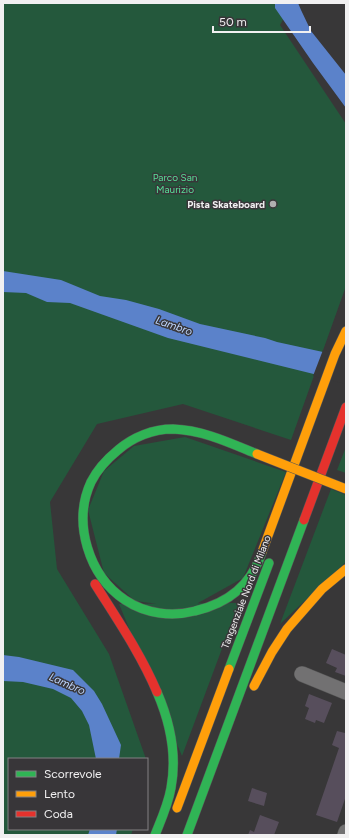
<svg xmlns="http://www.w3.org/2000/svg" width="349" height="838" font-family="Figtree,sans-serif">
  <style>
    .green { fill: #24583c }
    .water { fill: #5b82ca }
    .pier { fill: #383738 }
    .building { fill: #574e5c }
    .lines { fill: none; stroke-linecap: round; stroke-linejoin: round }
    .street-casing { stroke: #565656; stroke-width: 16 }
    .fast-casing { stroke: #565656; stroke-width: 10 }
    .slow-casing { stroke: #565656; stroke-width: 10 }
    .jam-casing { stroke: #565656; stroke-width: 10 }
    .street { stroke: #727172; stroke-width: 15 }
    .fast { stroke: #30b455; stroke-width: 9 }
    .slow { stroke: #ff9f0a; stroke-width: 9 }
    .jam { stroke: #e5322d; stroke-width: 9 }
    .slow-bridge-casing { stroke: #565656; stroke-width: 10; stroke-linecap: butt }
    .slow-bridge { stroke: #ff9f0a; stroke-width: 9 }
    .poi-dot { fill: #b0afb0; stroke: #383639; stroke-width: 1.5 }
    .labels { text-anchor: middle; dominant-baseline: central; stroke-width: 3; stroke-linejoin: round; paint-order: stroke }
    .park-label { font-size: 10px; fill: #57e098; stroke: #383639 }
    .poi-label { font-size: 10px; font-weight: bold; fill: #f1f0f1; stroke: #383639; text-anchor: end }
    .street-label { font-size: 10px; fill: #f1f0f1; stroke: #383639 }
    .water-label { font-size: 11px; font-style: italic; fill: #bdd5fe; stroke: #383639 }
  </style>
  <rect width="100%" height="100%" fill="#383738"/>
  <path class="green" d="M3 3H292L280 25 346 124V286L291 440 183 404 97 424 50 502 57 569 109 654 146 759H9V829H133L131 835H3Z
    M185 437 286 472 243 578 189 608 135 601 104 573 88 510 104 471 134 446Z
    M346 447V473L337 470Z
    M331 489 346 495V562L280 624Z
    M239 603 182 756 119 604Z"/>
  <path class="water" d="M275 3H298L301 10 311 31 346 75V108L313 63 275 8Z
    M3 271 61 280 100 296 126 300 159 309 200 324 265 338 277 342 346 357V382L168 338 70 303 47 302 26 293 3 292Z
    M3 655 19 657 73 670 94 691 102 704 121 745 119 759H96L89 725 82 711 71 698 53 689 23 682 3 681Z
    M90 829H117L116 835H88Z"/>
  <path class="pier" d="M323 350 346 355V384L313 376Z"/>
  <path class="building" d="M332 649 346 655V676L335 672 337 668 326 663Z
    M309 694 332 703 324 723 316 720 315 723 305 719 309 708 305 706Z
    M346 730V796L337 822 316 815 339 748 332 745 337 731 345 733Z
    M252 788 267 793 264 806 248 801Z
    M260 815 279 822 274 835H248L250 830 254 832Z"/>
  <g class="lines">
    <g class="street-casing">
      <path id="street" d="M302 674 346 692
        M345 835 346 832"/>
    </g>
    <g class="fast-casing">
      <path id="fast" d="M257 454C230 443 203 430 173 429 153 429 133 437 118 450 107 459 97 470 91 482 72 523 89 576 125 600 146 614 172 617 195 611 229 603 251 585 262 552
        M229 669 269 563
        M155 835C161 820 168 805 171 788 177 756 170 722 157 692
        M187 835 304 520"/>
    </g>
    <g class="slow-casing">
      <path id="slow" d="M262 552 335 354 346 331
        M254 686 272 652 287 629 322 589 346 569
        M177 808 229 669"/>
    </g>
    <g class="jam-casing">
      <path id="jam" d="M304 520 346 407
        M95 584C117 619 141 654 157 692"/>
    </g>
    <use href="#street" class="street"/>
    <use href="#fast" class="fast"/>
    <use href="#slow" class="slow"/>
    <use href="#jam" class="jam"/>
    <g class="slow-bridge-casing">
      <path id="slow-bridge" d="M257 454 346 489"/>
    </g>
    <use href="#slow-bridge" class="slow-bridge"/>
  </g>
  <circle class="poi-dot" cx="273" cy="204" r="4"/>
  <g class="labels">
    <g class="park-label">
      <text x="175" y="177">Parco San<tspan x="175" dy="12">Maurizio</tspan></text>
    </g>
    <g class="poi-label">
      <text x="265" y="204">Pista Skateboard</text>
    </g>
    <g class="street-label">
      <text transform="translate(246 592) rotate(-69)">Tangenziale Nord di Milano</text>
    </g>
    <g class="water-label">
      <text transform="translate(174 326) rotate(19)">Lambro</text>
      <text transform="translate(67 684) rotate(24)">Lambro</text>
    </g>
  </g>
  <rect width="349" height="838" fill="none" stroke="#f1f0f1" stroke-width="8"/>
  <rect x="8" y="758" width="140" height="72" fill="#383639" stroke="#828083"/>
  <rect x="16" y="771" width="20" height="6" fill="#30b455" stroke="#828083"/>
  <text x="44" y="778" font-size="12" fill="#f1f0f1">Scorrevole</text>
  <rect x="16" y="791" width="20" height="6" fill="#ff9f0a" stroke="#828083"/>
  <text x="44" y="798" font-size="12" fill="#f1f0f1">Lento</text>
  <rect x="16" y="811" width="20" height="6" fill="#e5322d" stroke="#828083"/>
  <text x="44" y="818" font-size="12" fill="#f1f0f1">Coda</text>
  <path d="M213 26v6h97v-6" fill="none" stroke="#f1f0f1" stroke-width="2"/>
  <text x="219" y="26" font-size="12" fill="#f1f0f1" stroke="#383639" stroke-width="3" paint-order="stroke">50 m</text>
</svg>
